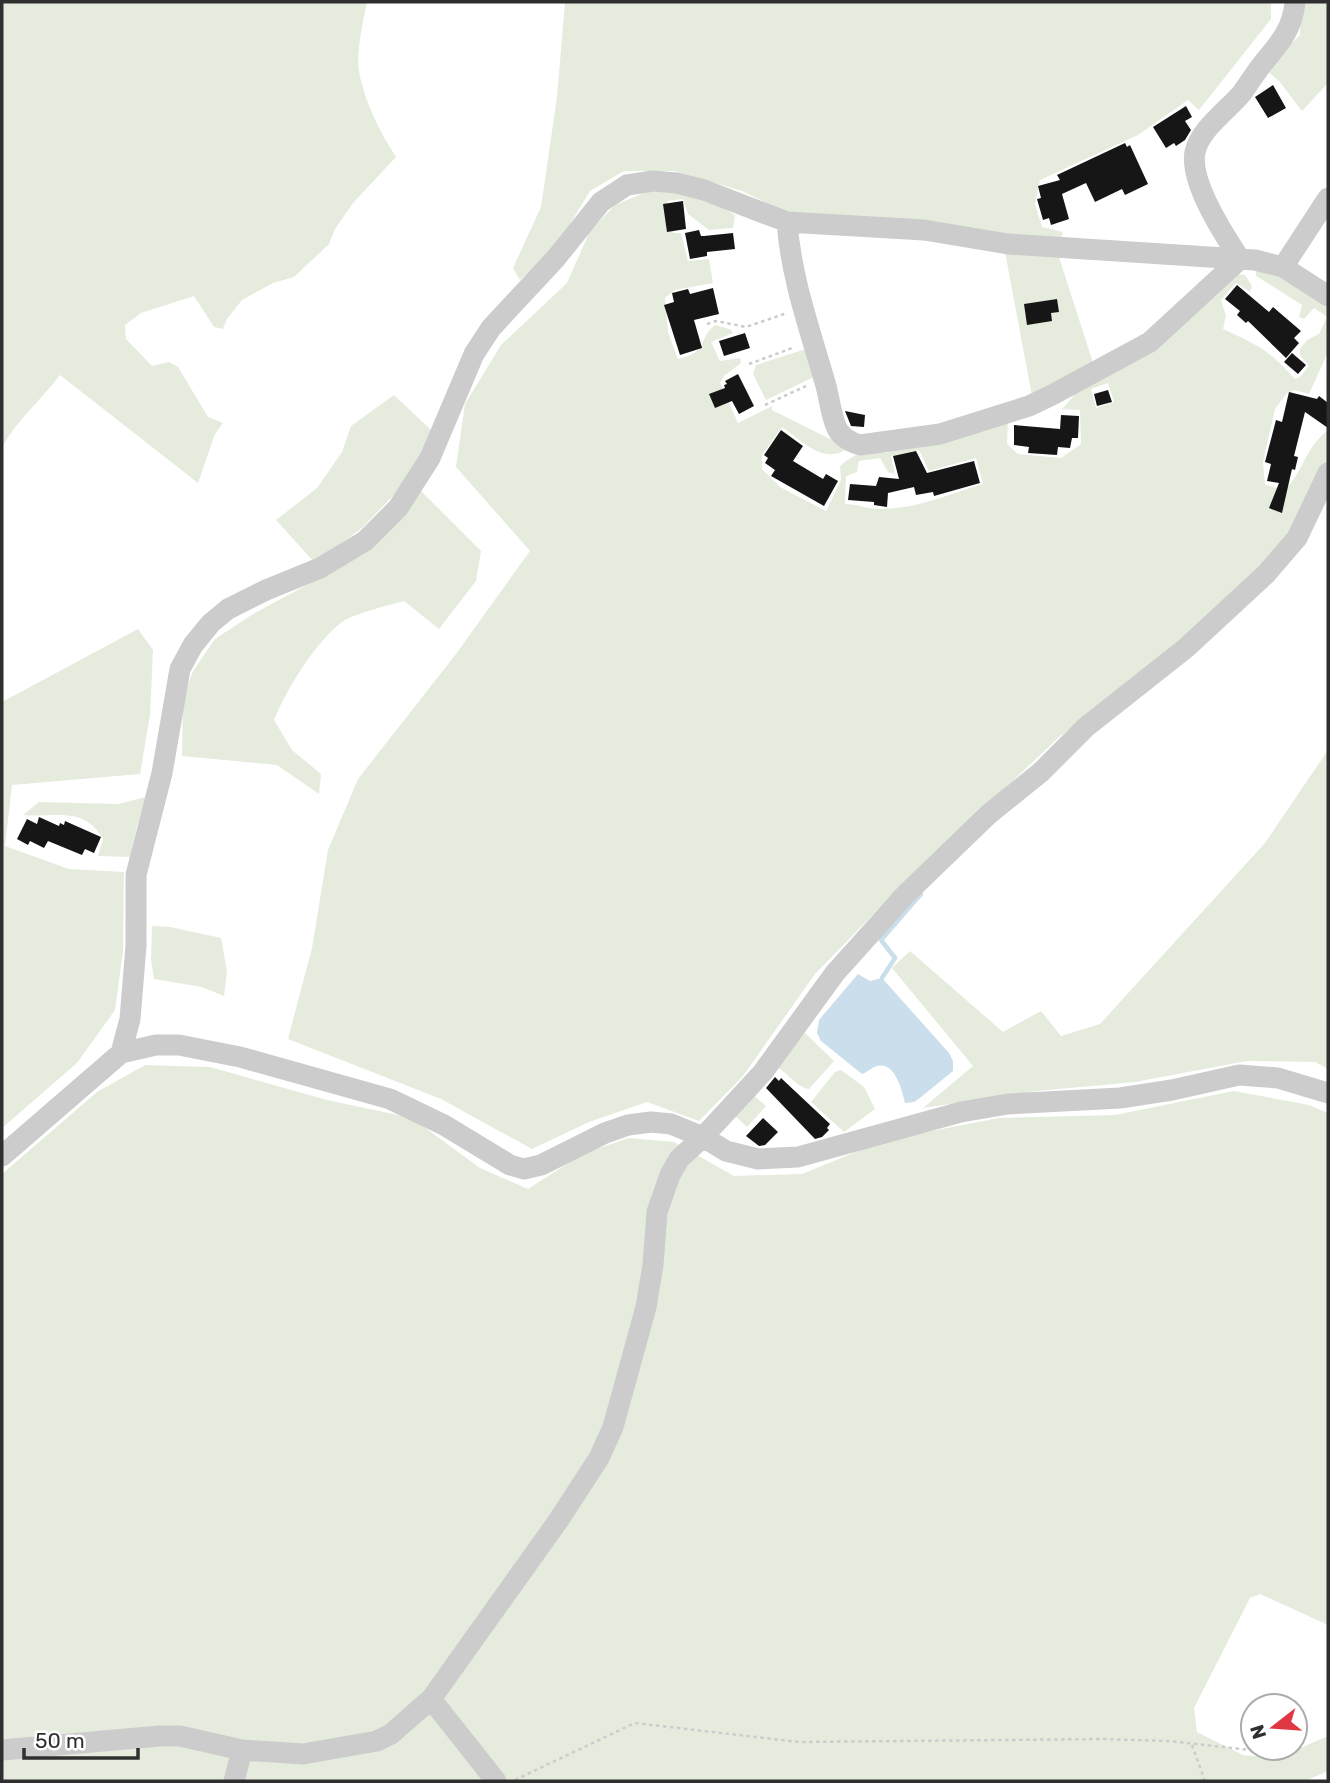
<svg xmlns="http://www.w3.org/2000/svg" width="1330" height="1783" font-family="Rubik,sans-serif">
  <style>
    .green { fill: #e5ecdd; fill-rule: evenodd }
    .water { fill: #cadeeb }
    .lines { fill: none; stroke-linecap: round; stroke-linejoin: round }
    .stream { stroke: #cadeeb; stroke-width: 4.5 }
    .building { fill: #161616 }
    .path { stroke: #ccc; stroke-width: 2.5; stroke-dasharray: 3.5 3.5; stroke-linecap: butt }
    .minor { stroke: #ccc; stroke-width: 21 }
  </style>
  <rect width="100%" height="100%" fill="#fff"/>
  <path class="green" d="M2 2H367C363 22 356 52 359 72 365 102 379 131 396 157L353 203 335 229 329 244 294 277 273 283 242 300 227 319 223 329 214 327 194 296 141 313 125 325 126 339 152 366 169 362 178 367 208 417 223 423 215 434 198 483 60 375C41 400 17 420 2 447Z
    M565 2H1271V19L1199 110 1188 100 1138 135 1040 180 1035 204 1042 227 1063 232 1059 243 787 213 742 191 675 171H624L590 191 557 245 520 280 513 268 541 207 557 97Z
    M1301 2H1328V83L1302 111 1279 81 1265 69 1300 35Z
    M649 191 704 195 735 215 733 228 709 230 688 214 683 199 667 201 673 233H681L688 261 709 259 713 283 675 290 665 298 668 332 678 359C711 351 696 340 715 325L730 329 733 333 711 342 720 361 740 358 741 363 724 376 720 383 738 423 772 406V410L830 439 836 434 851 446C825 467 805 443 782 427L762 455V469L780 487 826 511 841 480 840 466C853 455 869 446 886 453L897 447 1008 418 1007 444 1018 454 1061 458 1081 444 1080 410 1062 409 1076 393 1237 274 1245 275 1252 286 1250 292 1236 283 1221 300 1226 316 1223 329C1258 345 1269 350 1295 379L1300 377 1309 366 1300 355V349L1307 340 1319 334 1327 317 1314 308 1304 319 1299 317 1302 305 1256 276V270L1283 277 1328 303V352L1309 394 1294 390 1287 393 1275 409 1263 462 1265 485 1285 490C1303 472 1305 448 1327 431L1328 463 1295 531 1243 590 1057 739 893 894 815 974 743 1076 699 1121 647 1102 589 1122 532 1149 441 1099 288 1039 312 948 328 850 358 779 456 654 530 551 456 467 465 404 501 345 567 283 590 231 615 205ZM1108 383 1114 402 1096 408 1091 389ZM919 450 929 471 976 458 983 484C949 494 914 510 878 509 868 509 857 504 845 504L846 476 857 472 859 461 880 458 888 472 895 474 891 456Z
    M1005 252 1058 254 1094 366 1032 396Z
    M809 348 818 375 766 400 753 374 756 365Z
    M394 395 431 430 411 477 362 528 315 563 276 520 317 488 342 452 351 426Z
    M419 489 481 551 476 581 439 629 404 601C390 605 352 614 342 622 315 643 287 688 274 720L292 750 321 774 319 794 277 765 182 756 183 699 193 671 215 639 253 614 364 554 411 504Z
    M138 629 153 650 150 715 140 774 12 785 5 846 69 869 124 872 123 951 115 1010 77 1063 2 1128V702Z
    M1328 750V1069L1315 1062 1247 1061 1135 1082 1037 1091 923 1108 973 1066 892 968 910 951 1003 1032 1041 1011 1061 1036 1100 1024 1265 843Z
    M146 797 137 826 130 857 98 856 103 839C84 805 54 818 23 815L39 802 118 804Z
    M152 926 170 927 221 938 227 971 224 996 202 987 154 979 151 960Z
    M805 1033 834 1061 809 1089C795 1087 788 1071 774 1066Z
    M145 1065 210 1067 327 1100 412 1118 480 1168 528 1189 584 1153 629 1138 674 1142 734 1176 802 1174 885 1140 999 1118 1115 1115 1234 1091 1309 1105 1328 1113V1625L1260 1594 1250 1598 1194 1708 1197 1732 1243 1755 1277 1758 1328 1736V1771L1305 1781H2V1174L97 1092Z
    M841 1070 864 1087 875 1109 844 1132 811 1102 835 1072Z
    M752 1094 766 1106 747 1127 733 1114Z"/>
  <path class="water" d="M858 974 870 981 882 978 949 1053 953 1061V1071L921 1097 914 1102 905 1103C902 1090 895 1061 877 1066 871 1068 868 1072 862 1074L821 1041 817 1033 819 1020Z"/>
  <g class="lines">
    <path class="stream" d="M882 978 895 958 881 940 921 894"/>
  </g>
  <path class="building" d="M1273 85 1286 108 1268 118 1255 97Z
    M1186 106 1192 117 1185 121 1191 130 1185 140 1176 146 1174 143 1166 148 1153 127Z
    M1125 143 1127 147 1130 145 1148 184 1125 195 1122 189 1095 202 1086 183 1062 194 1069 219 1051 225 1049 218 1043 220 1037 199 1041 198 1038 186 1060 180 1057 175Z
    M683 201 686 229 667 232 663 204Z
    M699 230 701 236H704L733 233 735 249 707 252V256L690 259 685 233Z
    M1237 285 1269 312 1273 307 1301 331 1294 338 1299 343 1286 358 1248 321 1246 323 1237 315 1240 311 1225 299Z
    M713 288 719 314 694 320 702 348 680 355 664 305 674 302 672 293 688 289 690 294Z
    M1057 299 1059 312 1051 313 1052 321 1027 325 1024 304Z
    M745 333 750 348 724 356 719 341Z
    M1292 353 1306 365 1298 374 1284 362Z
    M738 374 754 406 739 414 732 401 715 408 709 394 725 388 724 385 727 384 725 381Z
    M1108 390 1112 402 1097 406 1094 394Z
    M1289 392 1317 399 1319 396 1328 403V428L1305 412 1294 456 1298 457 1295 470 1292 469 1282 513 1269 508 1279 483 1267 481 1271 464 1265 462 1276 420 1282 422Z
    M845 411 865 415 864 427 851 426Z
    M1061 415 1079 416 1078 438H1072L1070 448 1058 447 1057 455 1028 453 1029 447 1014 445V425L1060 429Z
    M781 430 803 446 793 461 823 479 826 474 838 481 824 506 771 476 775 470 765 463 768 458 764 455Z
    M916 451 927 473 974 461 980 483 934 496 933 492 916 495 914 487 888 493 887 507 874 505V502L848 500 850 484 876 486 879 477 899 479 893 456Z
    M39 817 59 826 60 823 64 825 65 821 101 837 94 853 85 849 82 855 48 841 44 848 30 841 28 845 17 839 27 819 37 824Z
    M775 1077 779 1081 781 1078 830 1124 827 1128 829 1130 822 1137 815 1139 766 1088Z
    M763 1118 778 1132 765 1145 759 1146 746 1136Z"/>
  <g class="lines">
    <path class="path" d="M707 324 716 321 746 327 787 313
      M749 364 795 347
      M765 405 806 386
      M1192 1745 1205 1781
      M515 1780 635 1723 799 1742 1103 1739 1169 1741 1259 1751"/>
    <path class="minor" d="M787 222C791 277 809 327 824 379 829 394 830 411 836 426 840 437 850 442 860 445L940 434 1029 406 1052 395 1150 342 1240 259C1224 235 1189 181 1195 152 1200 129 1227 111 1242 93 1249 83 1256 72 1264 62 1280 43 1293 28 1295 2
      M1283 267 1328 198
      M121 1053 130 1019 136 946V875L162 773 180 669 193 645 211 623 228 609 266 590 320 568 365 541 398 508 430 458 474 354 491 328 556 258 601 202 627 185 653 181 677 183 704 190 787 222 924 230 1008 244 1255 260 1283 267 1328 296
      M2 1156 121 1053 156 1045H179L240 1057 390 1099 444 1125 510 1165 524 1169 541 1165 605 1133 628 1125 651 1122 671 1124 703 1137 726 1151 758 1159 798 1157 961 1112 1008 1104 1120 1098 1172 1090 1239 1075 1278 1078 1328 1093
      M431 1699 496 1781
      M2 1750 160 1736H180L242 1750 303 1754 377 1741 391 1734 431 1699 558 1521 599 1458 613 1427 646 1307 653 1265 657 1212 670 1175 679 1159 703 1137 763 1072 835 973 906 894 989 814 1041 772 1086 727 1186 648 1266 574 1297 538 1328 473
      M234 1781 242 1750"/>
  </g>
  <rect width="1330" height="1783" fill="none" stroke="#2f2f2f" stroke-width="7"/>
  <g transform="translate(1274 1727) rotate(253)"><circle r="33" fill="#ffffff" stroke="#acacac" stroke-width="2"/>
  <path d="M0-5L12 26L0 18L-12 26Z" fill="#df3843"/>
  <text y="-10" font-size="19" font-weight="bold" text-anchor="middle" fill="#2f2f2f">N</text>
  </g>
  <path d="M24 1748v10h114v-10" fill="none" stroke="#2f2f2f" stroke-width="3.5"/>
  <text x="35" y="1748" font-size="21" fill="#2f2f2f" stroke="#ffffff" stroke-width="5" paint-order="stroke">50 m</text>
</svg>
